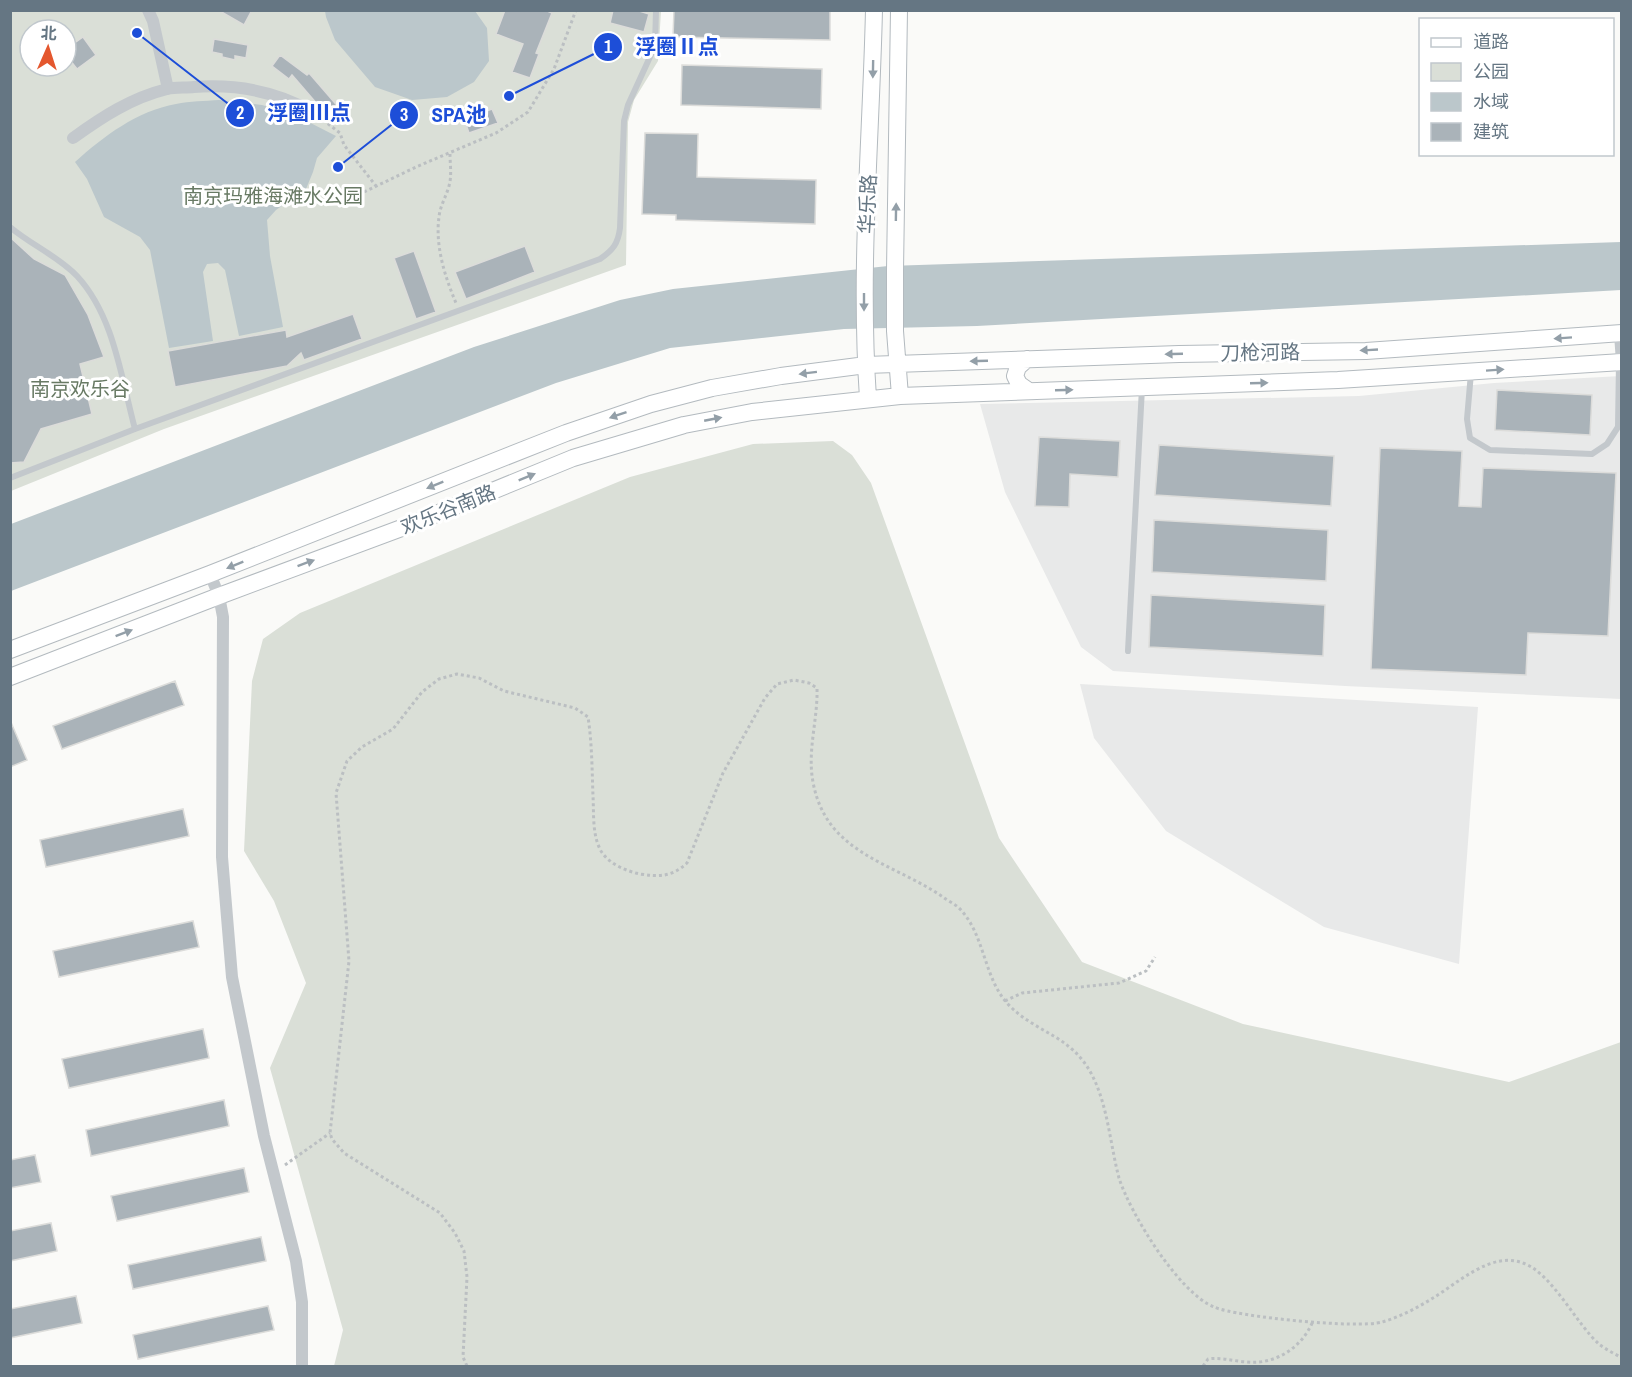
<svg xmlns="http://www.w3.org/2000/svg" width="1632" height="1377" font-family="'Archivo Narrow','Noto Sans SC',sans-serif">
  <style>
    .built { fill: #e8e9e9 }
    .green { fill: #dadfd7; fill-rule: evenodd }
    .water { fill: #bbc7cb }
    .building { fill: #aab3b9; stroke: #dcdcda; stroke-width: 1.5 }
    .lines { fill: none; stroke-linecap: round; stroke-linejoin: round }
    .secondary-casing { stroke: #b3babf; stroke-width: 18 }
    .path { stroke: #bbbfc2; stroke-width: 3; stroke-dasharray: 3 3; stroke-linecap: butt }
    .lane { stroke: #c3c8cc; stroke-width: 6 }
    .street { stroke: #c3c8cc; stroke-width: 12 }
    .secondary { stroke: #fff; stroke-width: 16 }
    .oneway { fill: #939fa8 }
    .labels { text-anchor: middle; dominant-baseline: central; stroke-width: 6; stroke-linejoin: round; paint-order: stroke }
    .park-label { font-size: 20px; fill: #687a64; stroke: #fff }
    .street-label { font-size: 20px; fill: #657683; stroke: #fff }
    .leader { fill: none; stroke: #1d4ed8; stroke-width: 2 }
    .callout-dot { fill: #1d4ed8; stroke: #fff; stroke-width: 2 }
    .mark-label { font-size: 18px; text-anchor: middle; font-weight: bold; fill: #fff }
    .callout-label { font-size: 21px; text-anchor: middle; font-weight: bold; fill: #1d4ed8; stroke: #fff; stroke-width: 6; stroke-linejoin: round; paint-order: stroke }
  </style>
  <rect width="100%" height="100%" fill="#fafaf8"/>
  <path class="built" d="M1621 376V699L1345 686 1113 671 1081 647 1005 492 980 404 1359 396 1494 383Z
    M1080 684 1478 707 1459 964 1324 927 1166 831 1094 738Z"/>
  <path class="green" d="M11 11H661L658 61 634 100 628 122 626 265 164 429 11 491ZM30 30H66V66H30Z
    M833 441 852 455 871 483 999 838 1082 962 1243 1024 1509 1082 1621 1042V1366H334L343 1330 270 1068 306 983 274 901 244 851 252 681 263 639 300 613 630 477 753 444Z"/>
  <path class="water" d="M325 11H475L487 28 489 61 474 82 447 97 412 100 375 87 335 40 326 17Z
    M219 100 262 105 293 114 336 136 317 158 313 172 306 189 276 210 267 220 270 256 283 327 239 336 225 270 218 263 207 264 203 272 213 341 169 348 150 250 140 237 104 217 87 179 75 162C104 136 137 111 176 104 190 101 205 101 219 100Z
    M1621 242V290L977 326 844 329 670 348 556 383 11 591V524L474 347 620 300 673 289 888 266Z"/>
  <path class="building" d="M218 10H252L244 25Z
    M505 10H545L552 13 536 53 539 54 530 78 512 72 523 44 496 34Z
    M613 10H636L649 14 644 32 610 23Z
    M674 10H830V40L673 37Z
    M83 37 96 55 77 69 66 55V49Z
    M214 39 248 45 246 58 235 56V60L222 57V54L212 52Z
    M280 55 307 75 309 73 341 110 330 119 292 75 289 79 272 66Z
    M682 65 822 69 821 109 681 105Z
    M492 109 498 123 469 133 464 119Z
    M645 133 698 134 697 177 816 180 815 224 676 220V215L642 214Z
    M10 237 34 259 65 275 88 315 104 357 80 364 92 414 41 429 24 462 10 463Z
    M525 246 535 272 466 299 455 272Z
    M414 251 436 312 416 319 394 258Z
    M353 314 362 339 304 360 301 353 287 366 175 387 168 351 286 330 287 337Z
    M1497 390 1592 395 1590 435 1495 430Z
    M1039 437 1120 441 1118 477 1070 474 1069 507 1035 506Z
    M1159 445 1334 456 1331 506 1155 495Z
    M1380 448 1462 451 1459 506 1481 507 1483 468 1616 473 1608 636 1528 633 1526 675 1371 669Z
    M1154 520 1328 530 1326 581 1152 572Z
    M1151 595 1325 605 1323 656 1149 647Z
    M175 681 184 705 62 749 53 726Z
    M10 720 27 760 10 767Z
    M183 809 189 836 46 867 40 840Z
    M193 921 199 947 59 977 53 951Z
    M203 1029 209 1058 69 1088 62 1059Z
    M224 1100 229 1126 91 1156 86 1130Z
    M35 1155 41 1182 10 1188V1160Z
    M244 1168 249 1192 117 1221 111 1196Z
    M51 1223 57 1251 10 1261V1231Z
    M261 1237 266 1261 133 1289 128 1265Z
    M76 1296 82 1323 10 1338V1309Z
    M268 1306 274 1330 138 1359 133 1335Z"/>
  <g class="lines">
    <g class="secondary-casing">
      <path id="secondary" d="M899 10 895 270V331L900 396
        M1027 359 1018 367 1015 376 1019 384 1029 391
        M868 398C859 269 871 140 874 10
        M10 650 210 574 566 433 651 404 712 388 781 376 866 365 1179 354 1366 351 1622 333
        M10 677 219 596 407 526 573 458 684 425 752 412 900 396 1338 380 1622 362"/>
    </g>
    <path class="path" d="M323 120 340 133 344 145 376 186
      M450 154C450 164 452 176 449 186 446 197 440 206 439 217 435 246 445 277 456 303
      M337 205 416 167 496 133 528 112 554 69 576 10
      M1005 1001 1022 993 1119 983 1146 971 1155 957
      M285 1165 330 1133
      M467 1366 463 1357 467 1277 464 1251 455 1233 440 1213 344 1153 332 1139 330 1133 349 961 336 793 347 761 362 747 393 729 422 692 439 679 457 674 479 678 504 691 575 708 588 717C592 743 592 770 593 796 594 814 592 835 601 851 609 864 626 871 640 874 659 877 672 877 687 863L723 773 765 698 777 684 794 680 809 683 817 688C818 719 807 751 813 782 826 854 892 862 943 897 948 901 955 904 959 908 985 934 983 976 1007 1003 1034 1033 1071 1034 1092 1075 1108 1106 1110 1144 1119 1178 1130 1213 1179 1293 1214 1307 1237 1317 1359 1329 1382 1322 1400 1317 1417 1308 1433 1298 1458 1283 1491 1251 1523 1263 1552 1273 1576 1324 1600 1345 1607 1350 1615 1354 1622 1358
      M1203 1366 1208 1359C1221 1357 1233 1361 1246 1362 1275 1365 1302 1348 1313 1321"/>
    <path class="lane" d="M10 227C31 245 58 256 77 276 114 316 121 377 135 429
      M1471 373 1467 419 1470 438 1490 450 1592 454 1607 444 1618 427 1619 362 1617 334
      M10 478 135 429 600 259C613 250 618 244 620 228L624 121 628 105 655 46 656 10
      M1128 651 1142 388"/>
    <path class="street" d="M148 10 153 21 168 89
      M73 138C102 117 131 98 167 89 175 87 185 88 194 87 237 84 277 91 314 113
      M210 574 219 596 223 617 222 857 232 977 264 1136 296 1261 302 1302V1366"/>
    <use href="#secondary" class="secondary"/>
  </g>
  <defs><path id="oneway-solid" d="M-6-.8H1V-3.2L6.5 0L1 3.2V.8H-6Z" transform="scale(1.5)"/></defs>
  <g class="oneway">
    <use href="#oneway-solid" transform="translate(873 69) rotate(91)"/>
    <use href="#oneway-solid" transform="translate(896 212) rotate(-89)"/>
    <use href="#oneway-solid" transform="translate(864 302) rotate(90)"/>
    <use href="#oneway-solid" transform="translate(1563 338) rotate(176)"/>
    <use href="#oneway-solid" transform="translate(1369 350) rotate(177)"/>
    <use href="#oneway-solid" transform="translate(1174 354) rotate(178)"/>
    <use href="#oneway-solid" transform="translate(979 361) rotate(178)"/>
    <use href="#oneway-solid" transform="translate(1495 370) rotate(-4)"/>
    <use href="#oneway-solid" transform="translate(808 373) rotate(173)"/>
    <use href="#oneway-solid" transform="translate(1259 383) rotate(-2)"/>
    <use href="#oneway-solid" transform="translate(1064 390) rotate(-2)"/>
    <use href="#oneway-solid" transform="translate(618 415) rotate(161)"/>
    <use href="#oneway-solid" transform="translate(713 419) rotate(-11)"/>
    <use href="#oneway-solid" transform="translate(527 477) rotate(-22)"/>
    <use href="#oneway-solid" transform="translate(435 485) rotate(158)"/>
    <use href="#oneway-solid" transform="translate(306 563) rotate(-20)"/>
    <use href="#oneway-solid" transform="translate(235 565) rotate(158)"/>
    <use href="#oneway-solid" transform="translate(124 633) rotate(-21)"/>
  </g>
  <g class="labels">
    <g class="park-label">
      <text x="273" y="195">南京玛雅海滩水公园</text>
      <text x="80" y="388">南京欢乐谷</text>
    </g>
    <g class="street-label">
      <text transform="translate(867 204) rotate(-87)">华乐路</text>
      <text transform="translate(1260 352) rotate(-1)">刀枪河路</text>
      <text transform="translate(448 509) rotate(-22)">欢乐谷南路</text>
    </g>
  </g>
  <path class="leader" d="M509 96L608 47M137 33L240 113M338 167L404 115"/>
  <g class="callout-dot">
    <circle cx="509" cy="96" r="6"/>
    <circle cx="137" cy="33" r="6"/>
    <circle cx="338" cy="167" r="6"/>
    <circle cx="608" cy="47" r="15"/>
    <circle cx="240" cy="113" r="15"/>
    <circle cx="404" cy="115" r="15"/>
  </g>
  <g class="mark-label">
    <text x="608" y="53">1</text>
    <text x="240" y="119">2</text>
    <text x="404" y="121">3</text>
  </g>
  <g class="callout-label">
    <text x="677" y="54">浮圈Ⅱ点</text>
    <text x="309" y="120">浮圈Ⅲ点</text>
    <text x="459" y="122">SPA池</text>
  </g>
  <rect width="1632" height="1377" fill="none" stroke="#657683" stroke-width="24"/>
  <rect x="1419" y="18" width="195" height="138" fill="#ffffff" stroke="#c1c8cd" stroke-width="1.5"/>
  <rect x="1431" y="38" width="30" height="9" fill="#ffffff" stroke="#c1c8cd" stroke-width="1.5"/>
  <text x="1473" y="48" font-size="18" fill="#657683">道路</text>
  <rect x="1431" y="63" width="30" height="18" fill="#dadfd7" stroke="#c1c8cd" stroke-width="1.5"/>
  <text x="1473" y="78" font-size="18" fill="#657683">公园</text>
  <rect x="1431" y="93" width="30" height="18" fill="#bbc7cb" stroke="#c1c8cd" stroke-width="1.5"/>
  <text x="1473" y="108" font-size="18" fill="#657683">水域</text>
  <rect x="1431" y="123" width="30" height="18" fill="#aab3b9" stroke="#c1c8cd" stroke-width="1.5"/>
  <text x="1473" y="138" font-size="18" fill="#657683">建筑</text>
  <g transform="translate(48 48) rotate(3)"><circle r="28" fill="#ffffff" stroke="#c1c8cd" stroke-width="1.5"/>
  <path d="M0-4.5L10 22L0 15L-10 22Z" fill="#e4572e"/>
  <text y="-9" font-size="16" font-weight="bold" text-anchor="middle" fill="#657683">北</text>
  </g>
</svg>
